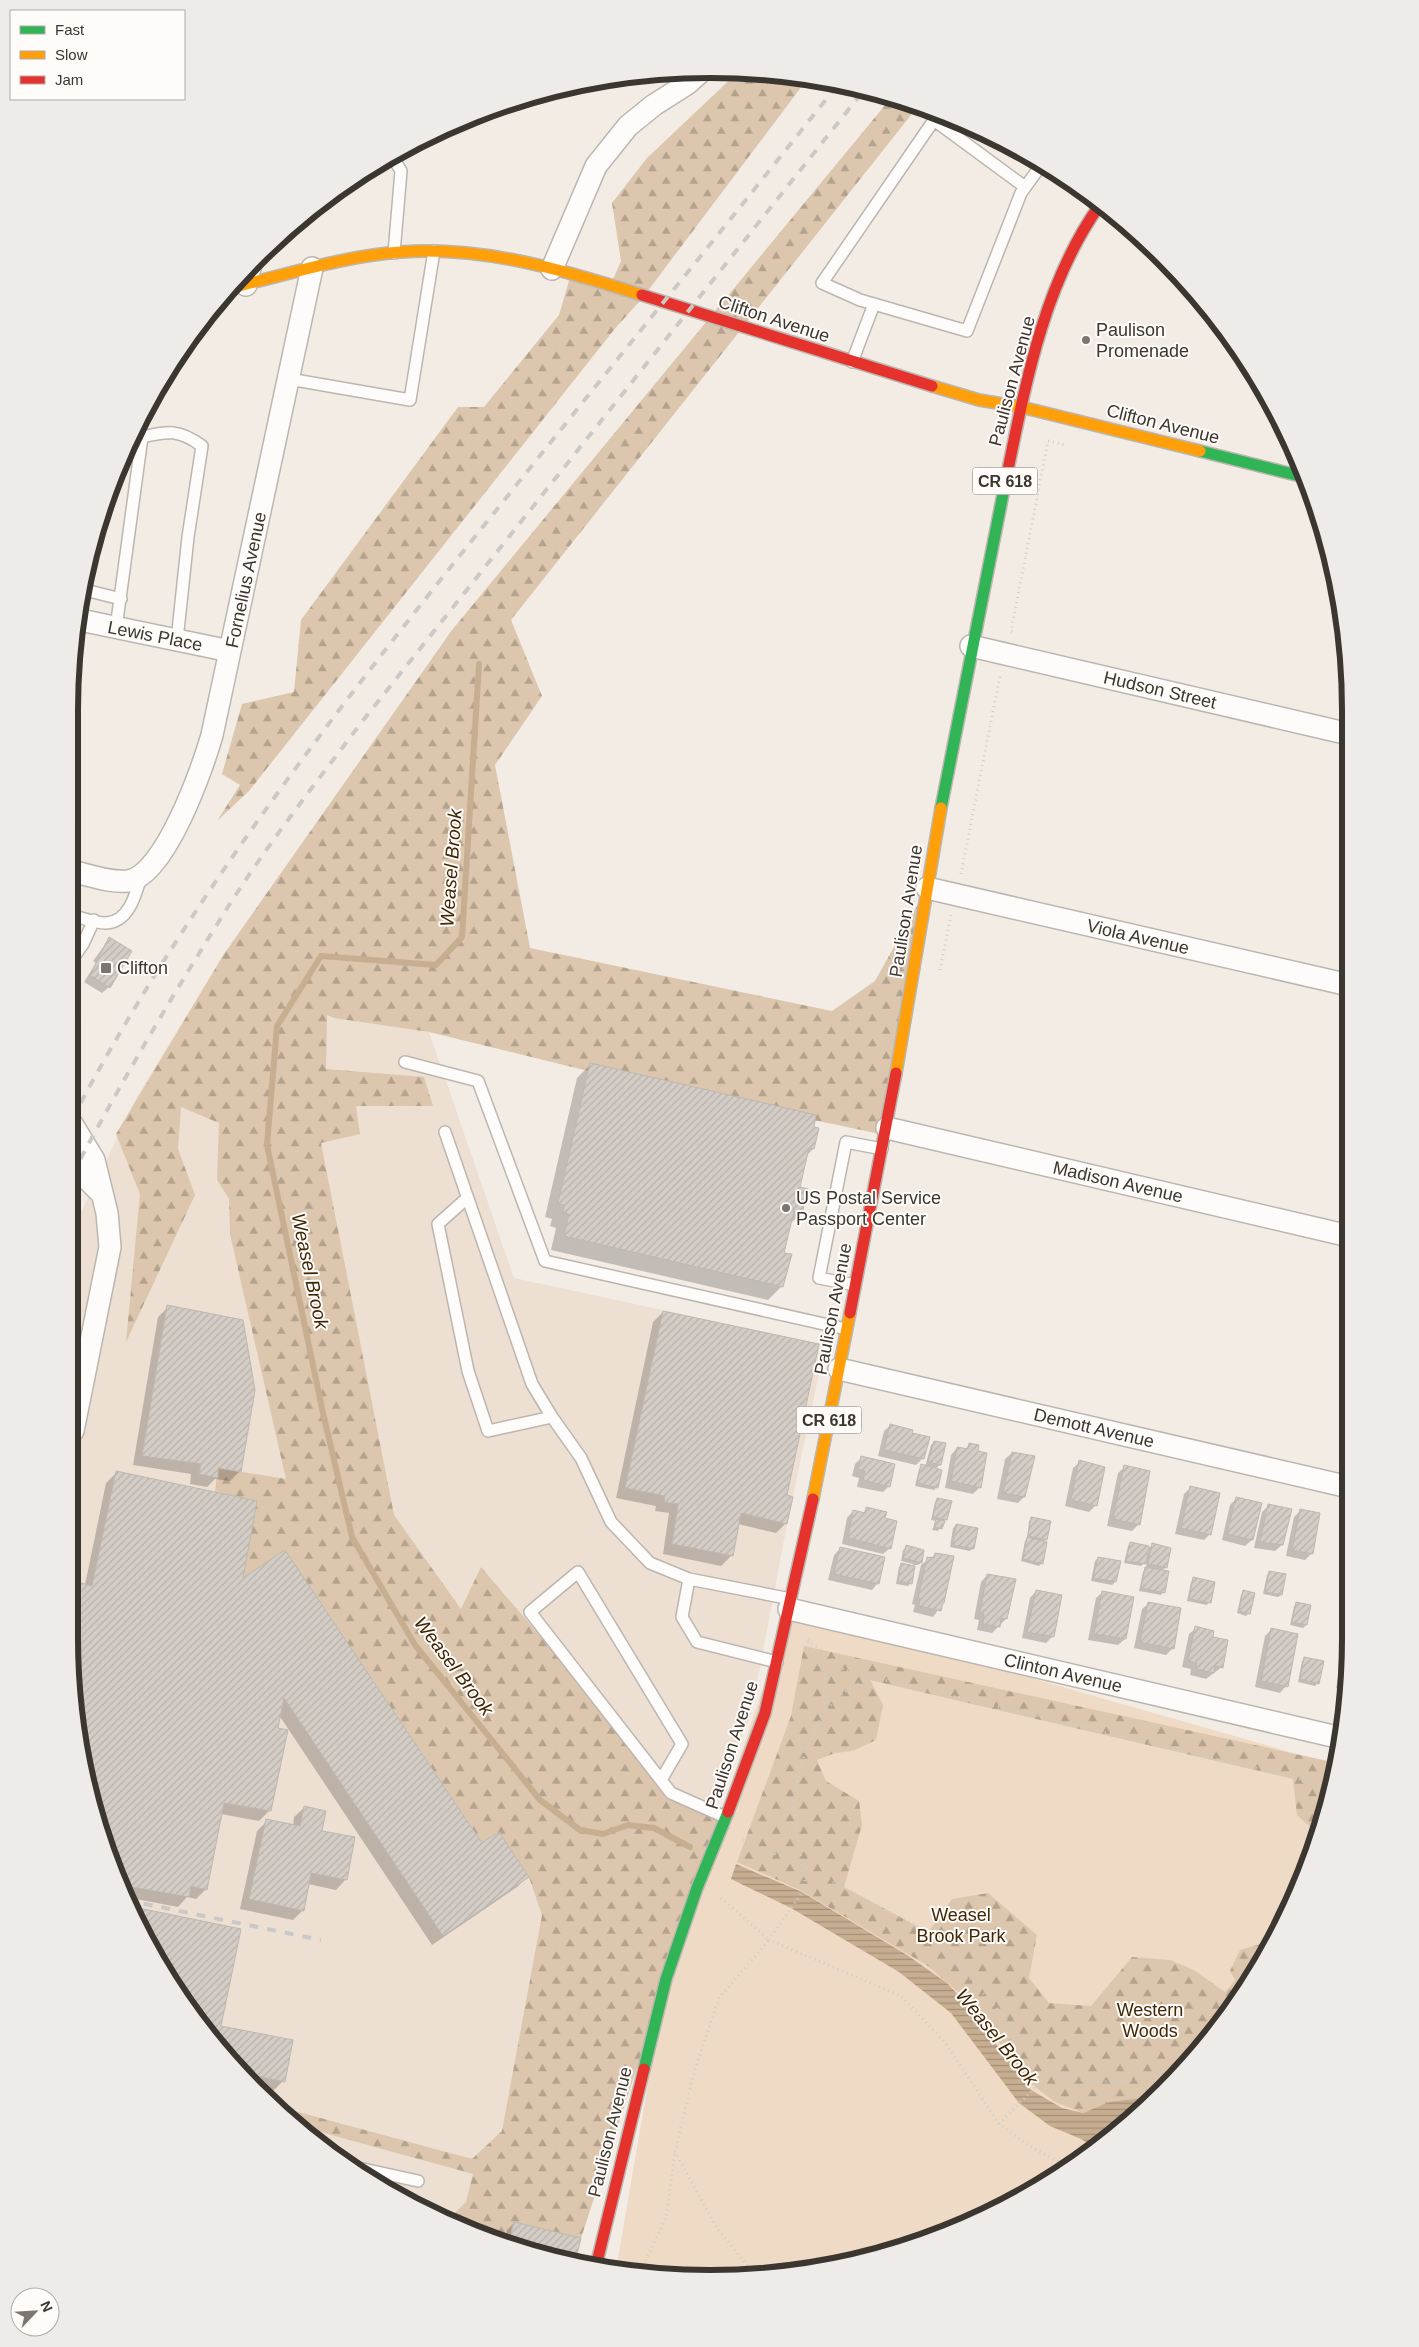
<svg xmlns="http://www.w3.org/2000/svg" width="1419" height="2347" font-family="Helvetica,sans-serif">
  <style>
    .built { fill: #eddfd1 }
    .green { fill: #eedac5 }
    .forest { fill: url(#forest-firs) }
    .water { fill: url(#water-rules) }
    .shadow { fill: #0003 }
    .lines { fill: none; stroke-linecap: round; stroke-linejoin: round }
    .stream { stroke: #c7ae91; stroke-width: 6 }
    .building { fill: url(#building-hatch); stroke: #bdb8b1 }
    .lane-casing { stroke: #bbb6b0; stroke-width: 14 }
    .street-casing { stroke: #bbb6b0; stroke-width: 24 }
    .fast-casing { stroke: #bbb6b0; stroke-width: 14 }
    .slow-casing { stroke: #bbb6b0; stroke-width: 14 }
    .jam-casing { stroke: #bbb6b0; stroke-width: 14 }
    .path { stroke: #cfcecb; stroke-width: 3; stroke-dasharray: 1 4; stroke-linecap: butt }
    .lane { stroke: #fdfcfb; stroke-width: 11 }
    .street { stroke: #fdfcfb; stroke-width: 21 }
    .fast { stroke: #30b455; stroke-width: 11 }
    .slow { stroke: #ff9f0a; stroke-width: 11 }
    .jam { stroke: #e5322d; stroke-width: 11 }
    .rail { stroke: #cbc9c7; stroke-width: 4; stroke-dasharray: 9 9; stroke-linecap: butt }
    .poi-dot { fill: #7b766f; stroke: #fefbf8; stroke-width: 2 }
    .labels { text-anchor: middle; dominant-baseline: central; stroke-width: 4; stroke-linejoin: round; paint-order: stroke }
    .shield { fill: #fefbf8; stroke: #76716c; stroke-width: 1 }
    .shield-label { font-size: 16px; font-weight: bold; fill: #3b3630 }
    .street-label { font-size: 18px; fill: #3b3630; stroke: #fefbf8 }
    .poi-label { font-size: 18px; fill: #3b3630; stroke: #fefbf8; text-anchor: start }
    .park-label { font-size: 18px; fill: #402807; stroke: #fefbf8 }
    .water-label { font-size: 19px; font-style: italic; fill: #3f2706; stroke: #fefbf8 }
    .rim { fill: none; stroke: #3b3630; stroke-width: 6 }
  </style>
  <defs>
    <pattern id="forest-firs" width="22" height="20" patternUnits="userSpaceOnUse" patternTransform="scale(1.25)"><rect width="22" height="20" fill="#dcc6ad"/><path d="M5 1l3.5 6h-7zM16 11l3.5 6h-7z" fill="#b4a28d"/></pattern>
    <pattern id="water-rules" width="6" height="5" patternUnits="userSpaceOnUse" patternTransform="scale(1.25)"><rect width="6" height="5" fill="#c7ae91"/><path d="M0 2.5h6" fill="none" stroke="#a38e77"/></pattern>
    <pattern id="building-hatch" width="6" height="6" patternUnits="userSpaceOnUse" patternTransform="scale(1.25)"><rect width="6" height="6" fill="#d3cdc6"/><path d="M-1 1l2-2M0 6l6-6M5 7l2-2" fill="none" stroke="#b6b1aa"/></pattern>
  </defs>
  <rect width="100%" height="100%" fill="#f3ece4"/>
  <path class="built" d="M224 954 334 1018 429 1032 514 1278 825 1345 787 1524 751 1715 707 1816 680 1801 557 2232 553 2256 504 2244 426 2212 320 2146 201 2027 135 1921 103 1843 74 1721 72 1231 137 1097Z"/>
  <path class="green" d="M789 1609 1332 1764 1316 1844 1242 1994 1163 2090 1099 2146 993 2212 915 2244 793 2273 709 2278 616 2270 666 1979Z"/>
  <path class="forest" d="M738 72 808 78 644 296 613 331 249 791 217 821 240 785 222 774 242 704 294 692 301 620 458 407H484L559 315 571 274 610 286 621 261 612 203 647 158Z
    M891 98 915 105 911 115 511 620 542 696 495 765 530 948 832 1011 875 981 927 888 885 1135 637 1083 429 1032 334 1018 327 1015 326 1069 424 1077 433 1106H356L360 1134 321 1143 394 1515 461 1609 481 1567 680 1800 725 1823 666 1979 581 2238 514 2222 508 2245 447 2221 466 2202 473 2174 299 2126 289 2116 291 2110 472 2159 502 2131 542 1915 529 1877 499 1832 482 1843 285 1550 243 1578 257 1501 215 1492 218 1468 286 1479 230 1234 229 1199 217 1180 219 1123 181 1107 178 1149 195 1195 126 1342 140 1194 116 1134 224 954 452 630Z
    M804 1646 1332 1762 1318 1834 1297 1815 1293 1779 870 1680 883 1705 876 1740 853 1751 835 1753 817 1760 826 1781 859 1801 862 1825 844 1887 928 1932 952 1899 988 1893 1037 1935 1029 1978 1049 2003 1091 2006 1132 1957 1170 1960 1194 1970 1225 1992 1235 1980 1230 1971 1240 1950 1264 1943 1266 1945 1242 1994 1157 2096 1109 2102 1083 2113 1055 2102 1029 2082 964 1997 928 1966 800 1890 737 1862 791 1716Z
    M1303 1871 1283 1911 1284 1895 1297 1872Z"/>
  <path class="water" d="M736 1864 802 1892 907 1955 947 1983 962 1999 1031 2090 1062 2108 1083 2113 1109 2102 1157 2096 1096 2148 1081 2139 1050 2126 1019 2103 951 2013 899 1972 791 1908 731 1879Z"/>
  <path class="shadow" d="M109 939V987L102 993 84 982 96 963 93 961Z
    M590 1065 813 1128V1149L806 1156 798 1188 801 1213 789 1225 782 1254V1286L768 1300 551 1250 556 1228 550 1226 552 1219 545 1217 577 1078Z
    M168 1307 240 1471 230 1481 215 1479 207 1487 190 1484 191 1474 133 1465 158 1317Z
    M663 1312 786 1496V1523L776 1533 738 1524 731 1556 721 1566 663 1554 669 1513 655 1511 656 1506 616 1498 653 1322Z
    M891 1425 911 1434 923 1458 916 1465 878 1456 884 1431Z
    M934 1442 940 1465 935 1469 937 1487 934 1490 915 1486 919 1469 921 1466 925 1467 931 1445Z
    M969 1445 980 1487 973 1494 945 1488 951 1455 957 1448 964 1450Z
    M1012 1453 1024 1497 1018 1503 997 1499 1005 1459Z
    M862 1457 889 1486 883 1492 857 1487 859 1478 852 1476 855 1464Z
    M1080 1462 1096 1505 1089 1512 1065 1506 1073 1468Z
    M1125 1467 1139 1524 1132 1531 1107 1526 1118 1473Z
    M116 1473 242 1580 481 1845 527 1877 517 1887 432 1945 279 1715 276 1729 287 1731 269 1811 259 1821 221 1814 206 1889 196 1899 187 1897 178 1907 125 1897 103 1843 74 1721V1583L85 1585 106 1483Z
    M1191 1487 1210 1534 1204 1540 1175 1534 1184 1494Z
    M1237 1498 1252 1540 1245 1546 1222 1540 1230 1505Z
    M938 1499 946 1519 938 1531 932 1530 936 1521 931 1520 935 1502Z
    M1269 1505 1282 1545 1275 1551 1254 1548 1262 1512Z
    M867 1509 883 1519 890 1548 883 1554 842 1544 847 1518 853 1511 862 1514Z
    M1301 1510 1312 1553 1305 1560 1286 1556 1294 1517Z
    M1032 1518 1046 1539 1043 1542 1042 1563 1039 1566 1021 1561 1025 1541 1027 1539 1029 1521Z
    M956 1525 973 1548 970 1551 950 1547 953 1528Z
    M1130 1543 1149 1548 1152 1545 1166 1567 1162 1571 1163 1592 1161 1595 1139 1591 1143 1572 1147 1567 1146 1566 1147 1561 1141 1566 1124 1563 1128 1546Z
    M906 1547 921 1563 918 1565H914L911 1583 908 1586 896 1584 899 1567 902 1564 913 1566V1564L901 1561 903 1550Z
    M841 1548 878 1583 872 1590 828 1580 834 1555Z
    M936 1554 943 1603 933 1617 913 1612 915 1605 912 1604 921 1565Z
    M1098 1558 1115 1582 1112 1585 1091 1581 1095 1561Z
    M1270 1572 1281 1595 1278 1597 1263 1594 1267 1575Z
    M987 1575 1006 1619 992 1633 977 1630 979 1620 974 1619 981 1582Z
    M1194 1579 1209 1602 1207 1605 1187 1601 1191 1582Z
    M1036 1591 1053 1636 1046 1643 1022 1638 1030 1598Z
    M1103 1592 1125 1639 1118 1645 1088 1640 1096 1598Z
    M1243 1592 1249 1613 1246 1616 1237 1613 1241 1595Z
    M1149 1603 1173 1648 1166 1655 1134 1648 1142 1609Z
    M1297 1604 1306 1625 1303 1628 1290 1625 1294 1606Z
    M1196 1628 1211 1638 1222 1667 1206 1679 1190 1675 1191 1669 1182 1667 1189 1634Z
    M1271 1630 1286 1686 1280 1693 1255 1687 1265 1636Z
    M1349 1632V1647L1344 1646Z
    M1305 1658 1318 1683 1315 1686 1298 1682 1302 1661Z
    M1345 1666 1349 1680 1344 1705 1338 1704 1342 1690 1336 1688 1339 1673Z
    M305 1807 321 1832 346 1879 336 1890 308 1884 303 1910 293 1920 240 1909 257 1831 267 1821 293 1826 294 1817Z
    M129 1908 239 1930 220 2027 283 2081 273 2091 263 2089 201 2027 135 1921Z
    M514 2223 575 2258 573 2260 504 2244 507 2230Z"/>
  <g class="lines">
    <path class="stream" d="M479 664 462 937 436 965 321 956 277 1026 267 1145 323 1413 352 1537 415 1645 540 1800 580 1830 603 1834 628 1825 654 1828 690 1847"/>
  </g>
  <path class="building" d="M109 937 132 951 110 988 90 975Z
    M590 1063 816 1115 814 1127 819 1128 814 1149 809 1148 800 1187 808 1189 802 1214 794 1211 784 1253 792 1254 783 1287 564 1236 569 1214 563 1213 564 1205 558 1203Z
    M167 1305 243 1320 255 1390 241 1472 218 1468V1478L199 1474 201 1464 142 1456Z
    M663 1311 819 1344 787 1495 793 1497 787 1524 741 1513 733 1556 672 1544 678 1504 664 1502 665 1496 625 1488Z
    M890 1424 913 1430 912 1433 930 1437 924 1459 884 1450Z
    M934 1441 946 1443 941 1465 928 1462Z
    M969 1443 979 1445 978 1451 987 1453 981 1488 951 1481 957 1447 968 1449Z
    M1012 1452 1035 1456 1025 1497 1003 1493Z
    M861 1456 895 1464 890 1487 863 1480 865 1471 858 1469Z
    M1079 1460 1105 1467 1097 1506 1071 1500Z
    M921 1464 942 1470 938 1488 917 1483Z
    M1124 1465 1150 1471 1140 1525 1113 1519Z
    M116 1471 257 1501 243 1578 285 1550 482 1843 499 1832 529 1877 443 1936 284 1698 278 1728 288 1730 271 1811 224 1803 207 1890 191 1886 189 1897 120 1885 103 1843 74 1721V1581L92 1586Z
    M1190 1486 1220 1493 1211 1535 1181 1528Z
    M1236 1497 1262 1503 1253 1540 1227 1534Z
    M937 1498 952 1501 947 1520 933 1517Z
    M1268 1504 1292 1509 1283 1545 1260 1542Z
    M866 1507 887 1512 885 1518 897 1521 891 1549 848 1538 853 1510 865 1513Z
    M1300 1509 1320 1513 1313 1554 1292 1550Z
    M1031 1517 1051 1521 1047 1540 1028 1536Z
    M936 1519 945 1521 942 1529 934 1527Z
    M956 1524 978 1528 974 1549 953 1545Z
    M1027 1537 1047 1542 1043 1564 1023 1559Z
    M1130 1542 1149 1546 1146 1564 1126 1561Z
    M1152 1543 1171 1548 1167 1568 1148 1564Z
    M906 1545 924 1550 922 1563 903 1558Z
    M840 1547 885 1557 879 1584 834 1574Z
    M935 1553 954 1556 944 1603H943L941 1611 919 1606 920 1598H918L927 1557 934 1558Z
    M1098 1557 1121 1561 1116 1582 1093 1578Z
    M901 1563 915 1566 912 1584 898 1581Z
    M1145 1567 1169 1571 1165 1593 1141 1588Z
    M1269 1571 1286 1574 1282 1595 1265 1592Z
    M987 1574 1016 1579 1007 1619 1001 1618 1000 1627 983 1624 984 1614 980 1613Z
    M1193 1577 1215 1582 1211 1603 1189 1599Z
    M1036 1590 1062 1595 1054 1637 1027 1632Z
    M1243 1590 1255 1593 1250 1614 1239 1611Z
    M1102 1591 1134 1597 1126 1639 1094 1634Z
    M1148 1602 1181 1608 1174 1649 1140 1642Z
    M1296 1602 1311 1605 1307 1625 1292 1622Z
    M1195 1626 1214 1631 1213 1637 1228 1640 1223 1668 1215 1666 1214 1673 1196 1669 1197 1663 1188 1661Z
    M1271 1628 1298 1634 1288 1687 1261 1681Z
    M1304 1657 1324 1661 1319 1684 1300 1679Z
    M1345 1665 1349 1666V1680L1345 1698 1343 1697 1347 1683 1341 1682Z
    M304 1806 326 1811 322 1831 355 1837 347 1880 311 1873 304 1911 249 1899 266 1819 300 1826Z
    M129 1906 241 1929 221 2026 293 2040 285 2082 248 2074 201 2027 135 1921Z
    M514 2222 581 2238 576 2259 526 2247V2249L508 2245Z"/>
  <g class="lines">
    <g class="lane-casing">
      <path id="lane" d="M937 112 934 120 822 283 860 300 967 331 1021 193 1042 164
        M934 120 1025 187
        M390 157 395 161 401 171 394 253
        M852 362 874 304
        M289 379 410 400 434 251
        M127 455 140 453
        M85 590 121 599
        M116 628 142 437C168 431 179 429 202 446L188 537 177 640
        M71 915C82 918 95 923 106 923 129 922 136 894 141 876
        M71 961 83 944 94 920
        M405 1062 478 1081 545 1261 846 1329
        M445 1132 532 1384 552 1417 581 1458 611 1522 650 1563 689 1579
        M467 1198 438 1224 468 1371 488 1431 552 1417
        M855 1285 819 1278 846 1142 882 1149
        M777 1662 697 1642 682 1617 689 1579 791 1599
        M661 1780 682 1744 578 1572 530 1612 671 1793 725 1817
        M354 2167 418 2181"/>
    </g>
    <g class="street-casing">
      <path id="street" d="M552 269 596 166 628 126 654 105 687 84 704 69
        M246 285 251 264
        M80 620 230 651
        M971 646 1349 734
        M71 871C89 875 110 883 128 881 165 876 203 767 212 735L312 268
        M927 888 1349 985
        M72 1124 94 1160 107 1213 110 1247 73 1431
        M887 1128 1349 1236
        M72 1160 78 1170 101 1193
        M839 1369 1349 1487
        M789 1609 1337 1737"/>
    </g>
    <g class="fast-casing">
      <path id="fast" d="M1200 451 1304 477
        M941 808 1004 489
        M644 2069 666 1979 697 1888 728 1812"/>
    </g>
    <g class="slow-casing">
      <path id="slow" d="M230 288C286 275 343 256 401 252 484 246 564 270 642 295
        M932 386 979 400 1021 407 1200 451
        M896 1073 941 808
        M813 1499 850 1313"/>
    </g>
    <g class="jam-casing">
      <path id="jam" d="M642 295 932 386
        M1004 489C1024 393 1041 288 1099 206
        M850 1313 896 1073
        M728 1812 765 1713 813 1499
        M596 2266 644 2069"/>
    </g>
    <path class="path" d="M1305 502 1317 505
      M1012 632 1011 631 1048 441 1066 445
      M961 874 1000 676
      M940 970 951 915
      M808 1640 844 1670 1295 1778 1328 1784
      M808 1642 827 1682 824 1712
      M743 1840 802 1865
      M802 1866 793 1804 804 1754 823 1713 844 1692 871 1677
      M721 1898 769 1940 719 1998 694 2072 675 2152 717 2228 755 2275
      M999 2124 1051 2071
      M1067 2166 1029 2146 999 2124 944 2041 901 1996 769 1940 802 1892 805 1883 802 1866 928 1932 994 2005 1044 2066 1061 2077 1098 2082 1122 2081 1177 2073
      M639 2274 666 2218 675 2152
      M702 2278H715"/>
    <use href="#lane" class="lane"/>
    <use href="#street" class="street"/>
    <use href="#fast" class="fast"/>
    <use href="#slow" class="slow"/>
    <use href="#jam" class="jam"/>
    <path class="rail" d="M72 1119C189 898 338 707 494 513 609 369 725 227 839 83
      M72 1175C120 1084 172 996 226 910 267 845 315 784 361 723L864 90
      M126 1900 321 1940"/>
  </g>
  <g class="poi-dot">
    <circle cx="1086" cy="340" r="5"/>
    <rect x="100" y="962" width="12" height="12" rx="2.5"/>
    <circle cx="786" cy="1208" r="5"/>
  </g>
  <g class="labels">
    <g class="shield">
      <rect x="972.5" y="467.5" width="65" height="27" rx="4"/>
      <rect x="796.5" y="1406.5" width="65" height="27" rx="4"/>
    </g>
    <g class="shield-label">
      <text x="1005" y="481">CR 618</text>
      <text x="829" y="1420">CR 618</text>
    </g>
    <g class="street-label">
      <text transform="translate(774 319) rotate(18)">Clifton Avenue</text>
      <text transform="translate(1012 381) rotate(-75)">Paulison Avenue</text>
      <text transform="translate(1163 424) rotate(14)">Clifton Avenue</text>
      <text transform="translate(246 580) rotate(-78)">Fornelius Avenue</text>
      <text transform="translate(155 636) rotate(11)">Lewis Place</text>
      <text transform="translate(1160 690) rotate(13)">Hudson Street</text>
      <text transform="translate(906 911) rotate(-81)">Paulison Avenue</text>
      <text transform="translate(1138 937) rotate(13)">Viola Avenue</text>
      <text transform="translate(1118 1182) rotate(13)">Madison Avenue</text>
      <text transform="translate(833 1309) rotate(-79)">Paulison Avenue</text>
      <text transform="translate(1094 1428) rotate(13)">Demott Avenue</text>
      <text transform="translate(1063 1673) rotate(13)">Clinton Avenue</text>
      <text transform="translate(732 1745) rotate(-72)">Paulison Avenue</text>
      <text transform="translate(610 2132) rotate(-76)">Paulison Avenue</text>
    </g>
    <g class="poi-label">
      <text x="1096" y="330">Paulison<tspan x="1096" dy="21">Promenade</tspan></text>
      <text x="117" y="968">Clifton</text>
      <text x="796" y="1198">US Postal Service<tspan x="796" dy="21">Passport Center</tspan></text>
    </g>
    <g class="park-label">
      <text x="961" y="1915">Weasel<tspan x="961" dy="21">Brook Park</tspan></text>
      <text x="1150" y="2010">Western<tspan x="1150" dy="21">Woods</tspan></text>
    </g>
    <g class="water-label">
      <text transform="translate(451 868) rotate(-86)">Weasel Brook</text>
      <text transform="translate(310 1271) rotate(78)">Weasel Brook</text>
      <text transform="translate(454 1666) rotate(53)">Weasel Brook</text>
      <text transform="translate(997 2037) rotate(51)">Weasel Brook</text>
    </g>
  </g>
  <path d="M0 0H1419V2347H0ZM710 78H710A632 632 0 0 1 1342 710V1638A632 632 0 0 1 710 2270H710A632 632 0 0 1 78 1638V710A632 632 0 0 1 710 78Z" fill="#eeebe8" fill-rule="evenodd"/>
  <path class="rim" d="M710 78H710A632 632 0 0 1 1342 710V1638A632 632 0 0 1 710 2270H710A632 632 0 0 1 78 1638V710A632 632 0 0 1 710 78Z"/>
  <rect x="10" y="10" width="175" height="90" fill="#fefbf8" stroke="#b0aca8"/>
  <rect x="20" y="26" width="25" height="8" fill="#30b455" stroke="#b0aca8"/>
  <text x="55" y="35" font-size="15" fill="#3b3630">Fast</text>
  <rect x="20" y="51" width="25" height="8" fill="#ff9f0a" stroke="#b0aca8"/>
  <text x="55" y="60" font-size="15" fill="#3b3630">Slow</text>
  <rect x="20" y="76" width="25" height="8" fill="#e5322d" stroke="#b0aca8"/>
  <text x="55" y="85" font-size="15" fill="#3b3630">Jam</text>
  <g transform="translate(35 2312) rotate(65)"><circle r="24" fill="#fefbf8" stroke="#b0aca8"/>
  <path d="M0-4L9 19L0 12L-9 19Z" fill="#7b766f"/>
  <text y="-8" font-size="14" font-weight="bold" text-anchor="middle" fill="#3b3630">N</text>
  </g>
</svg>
